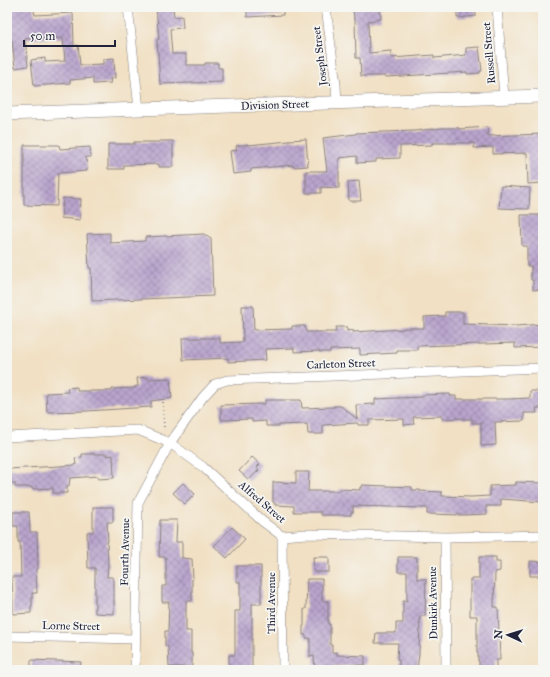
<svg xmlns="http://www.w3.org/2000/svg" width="550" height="677" font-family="'IM FELL Great Primer',serif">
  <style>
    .building { fill: url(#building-cross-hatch) }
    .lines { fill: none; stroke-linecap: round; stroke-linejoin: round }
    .minor-casing { stroke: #8a817f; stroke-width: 10 }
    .secondary-casing { stroke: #8a817f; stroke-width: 14 }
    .path { stroke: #8a817f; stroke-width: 2; stroke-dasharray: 1 3; stroke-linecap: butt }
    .minor { stroke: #fff; stroke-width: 9 }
    .secondary { stroke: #fff; stroke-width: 13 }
    .labels { text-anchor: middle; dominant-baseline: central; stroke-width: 3.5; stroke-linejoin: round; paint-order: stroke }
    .street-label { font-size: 11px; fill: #22223b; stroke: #f6f6f2 }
  </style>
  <defs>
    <pattern id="building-cross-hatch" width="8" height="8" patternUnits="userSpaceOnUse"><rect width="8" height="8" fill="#baa5cd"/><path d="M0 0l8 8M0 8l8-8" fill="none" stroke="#9786a8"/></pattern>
  </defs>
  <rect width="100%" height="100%" fill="#f6f6f2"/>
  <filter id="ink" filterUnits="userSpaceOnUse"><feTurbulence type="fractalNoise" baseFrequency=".025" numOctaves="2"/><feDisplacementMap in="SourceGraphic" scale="8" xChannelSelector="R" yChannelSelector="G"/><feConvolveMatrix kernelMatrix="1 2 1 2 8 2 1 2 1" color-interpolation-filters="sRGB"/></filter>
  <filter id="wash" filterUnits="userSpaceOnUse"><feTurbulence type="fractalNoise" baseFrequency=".012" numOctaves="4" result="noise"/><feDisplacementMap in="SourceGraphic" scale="16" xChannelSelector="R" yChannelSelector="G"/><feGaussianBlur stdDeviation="0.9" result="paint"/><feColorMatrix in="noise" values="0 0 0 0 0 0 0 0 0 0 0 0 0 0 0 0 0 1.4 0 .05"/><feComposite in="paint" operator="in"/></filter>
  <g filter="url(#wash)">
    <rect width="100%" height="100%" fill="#f1e0c3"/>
    <g id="blocks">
      <path class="building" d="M7 7H33L35 15 73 13 74 46 78 45 80 65 103 64V59L114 58 115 78H110L111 83 93 84V78L70 80V83L34 86 31 60 45 58V62L65 61 63 38 25 39 28 66 15 68 12 40H7Z
        M156 7H173L174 17 182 16 183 28 170 29 172 54H186V65H205V63H218V68H222V82L160 84 157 40 159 39Z
        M247 7H283V15L247 17Z
        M380 7 381 19 368 21 369 53 391 51V58L434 55V58L466 55 465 53H466V48L479 47 482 71H480V73L467 74V72L386 77V76H361L360 58H356L355 19H354L353 8Z
        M457 7H475L476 16 457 18Z
        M487 127 488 136 543 134V183L528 184 527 153 493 154V147L474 148V143H432V145L400 146V158L376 159V162H374L357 163V156L339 158V188L321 187V193H306V171H327L323 138 356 134V133L414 131 442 128H459V129Z
        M306 139 308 166 293 167V165L251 169V172L233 174 230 151 237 150 236 146 248 144V145L289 141V140Z
        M159 141H173V167H159V164L124 165V169H108V144H134V142H159Z
        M24 145H59L60 149 90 147 91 157H86L87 171 58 173 57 206 24 205Z
        M359 181 361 201H349L348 182Z
        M501 186 530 188 529 209 499 208Z
        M63 198 81 199 80 220 61 218Z
        M521 215H543V289L533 290V280H531V266H527V246H522Z
        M110 233V243L145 241V237L204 234 211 239 213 296 92 301 91 268H89L87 234Z
        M242 306H253L254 330 292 329V326H305L306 332H336V327H347V331L353 330V332L404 329V328H424V317L445 316V312H463V324L516 326 543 324V347L515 348V343L417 346V350H397V353L360 355V349L330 350V352H319V351L294 352V348L265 349 266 360 228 362V358L183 360 182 338H220V343L243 342Z
        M148 377V379L170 378 172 398 151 401V407L86 411 47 412 46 393 68 392 67 388 77 387V391H112V389L135 388V387L138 386 137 378Z
        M530 391H543V408H536L537 413H524V421L495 422 496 445 481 446V423H472V419H463V418L442 419V416L413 417 414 424 404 425V419L369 420V425H358V424L357 423 323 425V434H308L307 424 279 425V426H266V421L252 422V419L221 420V405L265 404V400H301L302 408 334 407V406H341L357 419 356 405 375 404V399L422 397V395L450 394V396H456V399H510L530 398Z
        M82 454H107V456L113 455 114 478 98 479V476L70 478 69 486H67V493H53V488L32 489V487H15V483H10L9 469 76 465 75 458 82 457Z
        M252 457 260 464 257 467 259 470 249 480 239 471Z
        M296 472H309L308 491H339L340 489 360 490V487H362V485L412 487V490H420V491L442 492V496L471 497 490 496V486L516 485V482L543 483V502L501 499V506H486L487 514 462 515 427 514V508L353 506V512H351V515H321V512H294V506L275 505V503L273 502V482L296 483Z
        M183 483 195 494 185 504 173 493Z
        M93 507H113V522H107L108 542H107L108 564 107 577H113V580H114V614L95 613V568H88L87 532H93Z
        M13 512H29L30 532H37L38 569H36L37 593H32V606H31V613L13 614 12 577H21L20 542H18V526H13Z
        M160 520H177L176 542H182V558L192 559 193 579H192V601H186V631H191V653H192V667H169L168 646H165V631H168L169 602H162V586H166V557H159Z
        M232 527 245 539 227 558 214 546Z
        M313 557H329V572H314Z
        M398 557H417V579H426L425 616H420L419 654 417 670H399V660H397L398 643H375L376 633H396V623H403V601H407V572H398Z
        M479 557H496V562H500V571L495 572 494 607H498L500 660H496V670H479V661H478V653H477V616H470V579H479Z
        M530 561 543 562V576H530Z
        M237 566H261V604H252V670H229V655H235V611H240V582H237Z
        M307 579H322V601H328V624H330V645H332V653L337 652V655L365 656V665H333V670H315L314 656 310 657V638H306V635H303V626H304V609H306Z
        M31 660 81 662 80 670H31Z"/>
    </g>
  </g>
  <g filter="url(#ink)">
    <use href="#blocks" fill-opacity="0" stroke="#8a817f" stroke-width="1"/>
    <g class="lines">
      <g class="minor-casing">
        <path id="minor" d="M128 7 139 109
          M326 7 336 85 337 103
          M497 7 504 97
          M7 437 138 430 170 443 203 467 262 521 282 536 306 534 445 537 499 536 543 535
          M282 536 283 670
          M445 537 446 670
          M7 636 135 639
          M135 670 138 503 170 443 203 397 215 384 227 380 543 368"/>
      </g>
      <g class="secondary-casing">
        <path id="secondary" d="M7 114 139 109 543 96"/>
      </g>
      <path class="path" d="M163 402 164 429"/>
      <use href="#minor" class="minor"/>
      <use href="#secondary" class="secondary"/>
    </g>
  </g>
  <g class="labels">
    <g class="street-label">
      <text transform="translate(489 53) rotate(-95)">Russell Street</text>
      <text transform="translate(320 56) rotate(-97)">Joseph Street</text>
      <text transform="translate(275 105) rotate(-2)">Division Street</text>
      <text transform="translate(341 364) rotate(-2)">Carleton Street</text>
      <text transform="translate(262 502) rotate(41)">Alfred Street</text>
      <text transform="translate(125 552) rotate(-89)">Fourth Avenue</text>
      <text transform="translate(271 603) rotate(-90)">Third Avenue</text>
      <text transform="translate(433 603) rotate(-91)">Dunkirk Avenue</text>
      <text transform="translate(71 626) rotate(1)">Lorne Street</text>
    </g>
  </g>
  <rect width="550" height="677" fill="none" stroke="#f6f6f2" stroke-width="24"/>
  <g transform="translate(508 635) rotate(274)" stroke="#f6f6f2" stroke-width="3" paint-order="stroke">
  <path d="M0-3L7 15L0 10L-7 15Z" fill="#22223b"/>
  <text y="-6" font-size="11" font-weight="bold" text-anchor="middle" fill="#22223b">N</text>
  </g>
  <path d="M24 40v6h91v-6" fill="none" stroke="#22223b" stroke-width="2"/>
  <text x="30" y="40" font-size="12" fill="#22223b" stroke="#f6f6f2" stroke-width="3" paint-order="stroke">50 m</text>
</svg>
